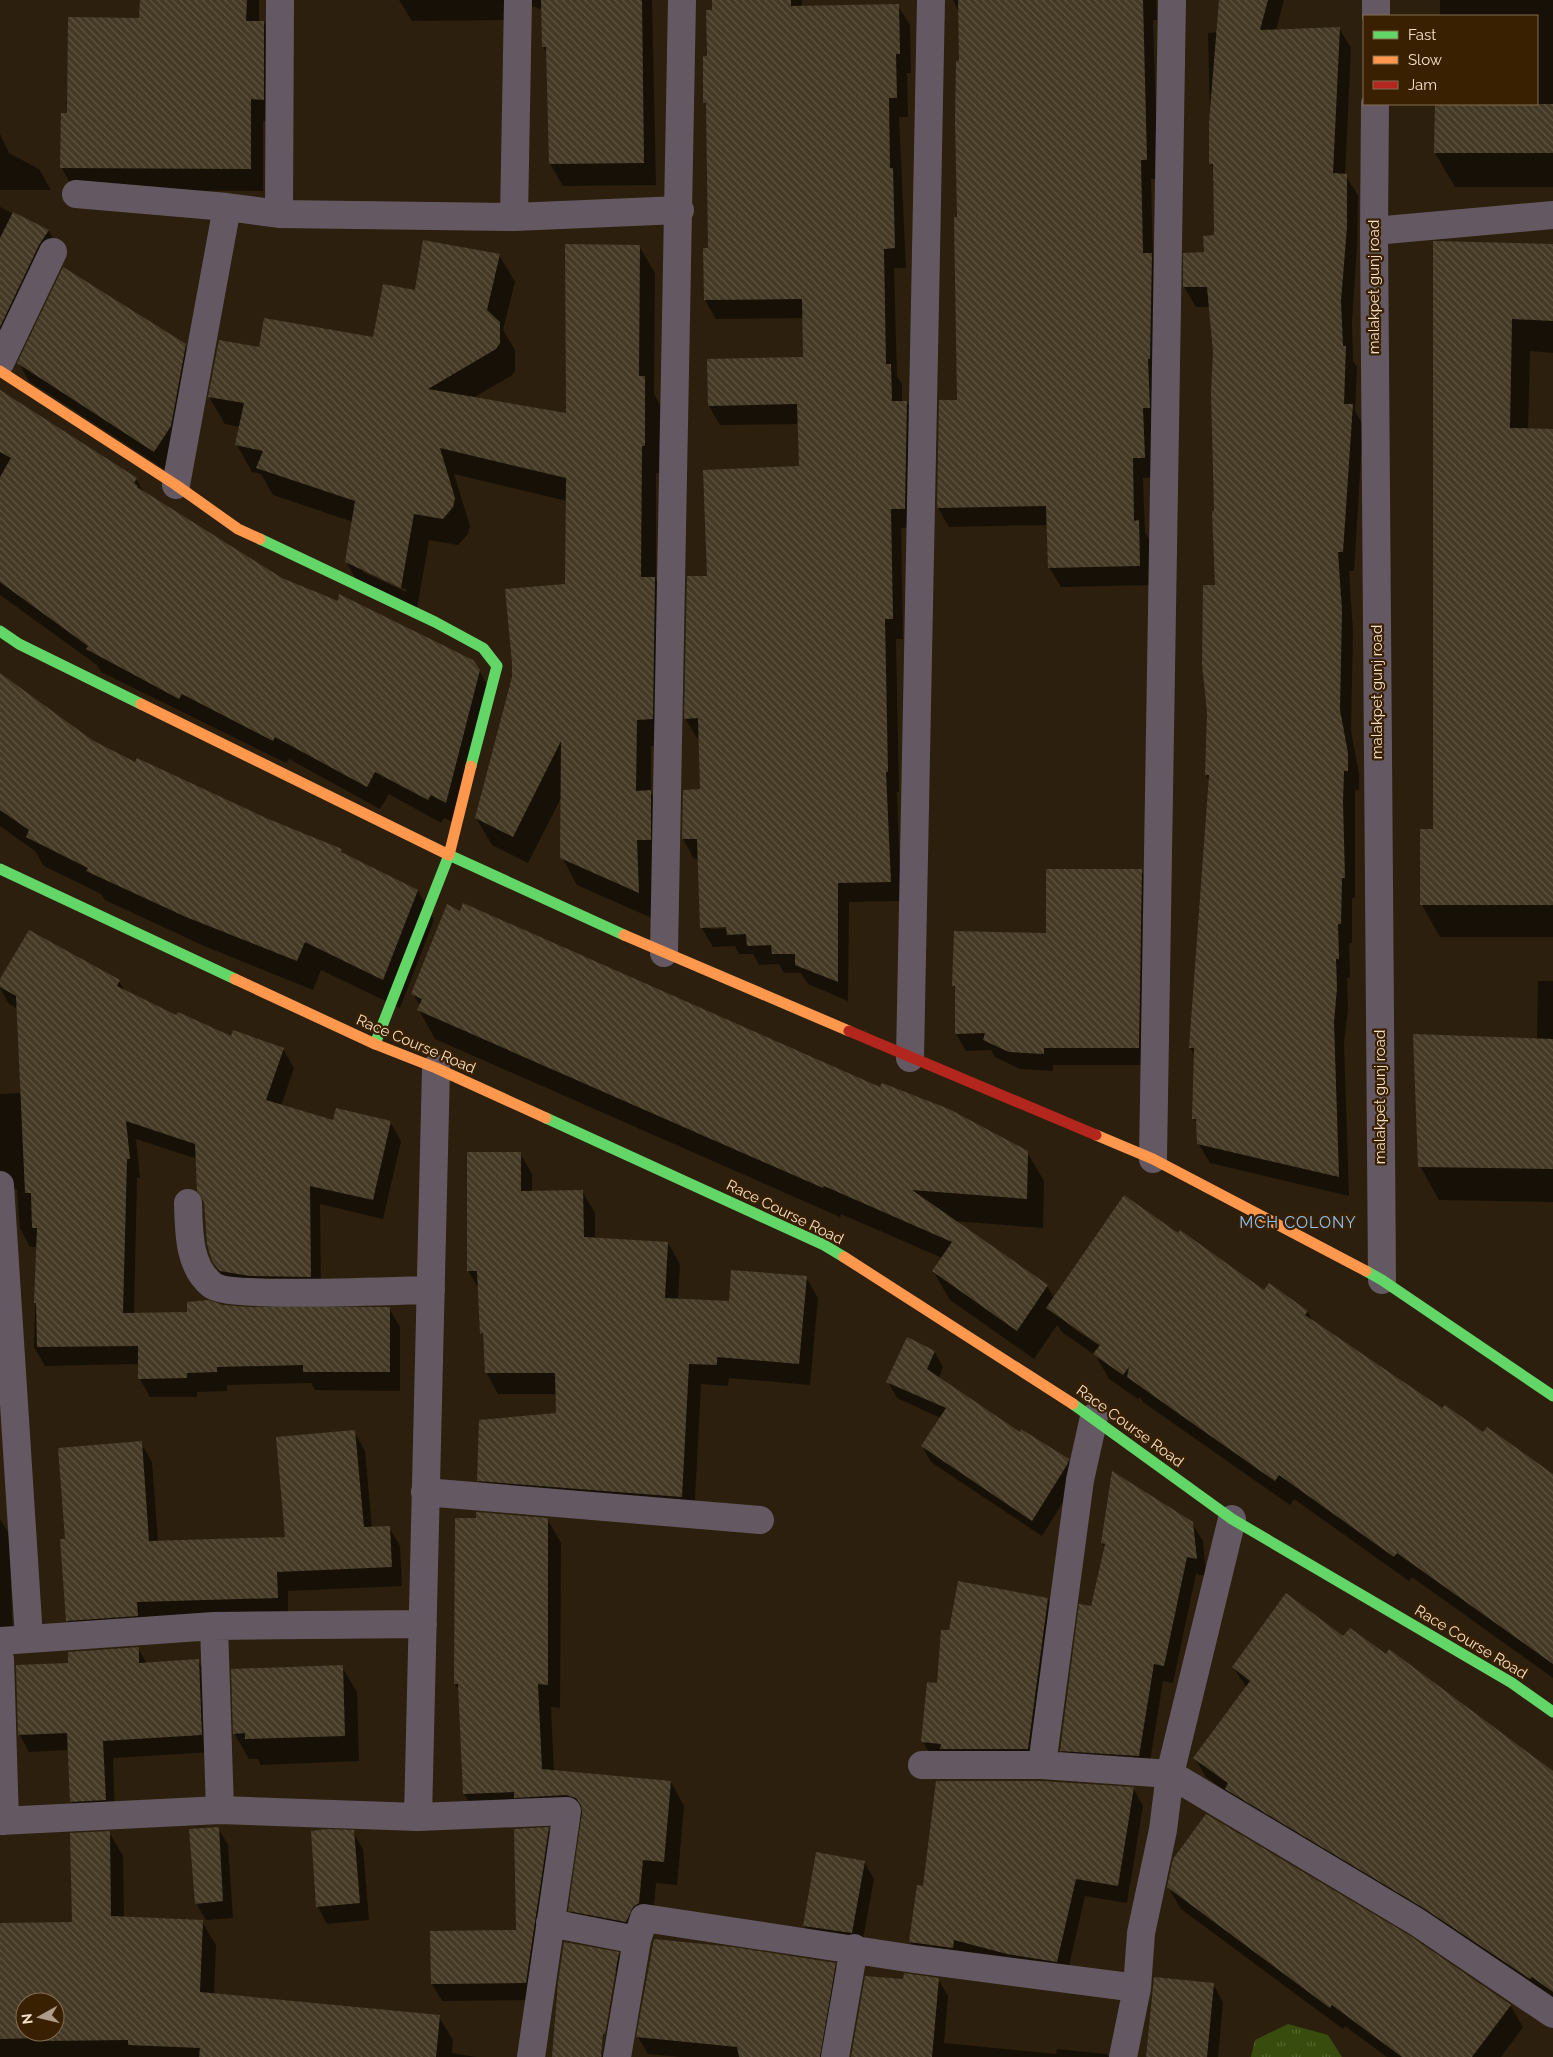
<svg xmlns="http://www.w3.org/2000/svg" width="1553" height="2057" font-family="Raleway,sans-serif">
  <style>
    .grass { fill: url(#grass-tufts) }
    .shadow { fill: #0007; fill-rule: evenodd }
    .building { fill: url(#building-back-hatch); fill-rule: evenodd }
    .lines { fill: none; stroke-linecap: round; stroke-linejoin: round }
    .street { stroke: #645963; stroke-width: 28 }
    .fast { stroke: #63d668; stroke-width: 11 }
    .slow { stroke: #ff974d; stroke-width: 11 }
    .jam { stroke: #b3261e; stroke-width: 11 }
    .labels { text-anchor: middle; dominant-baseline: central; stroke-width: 4.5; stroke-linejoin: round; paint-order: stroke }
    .street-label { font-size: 15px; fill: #f5e0ca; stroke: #392000 }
    .neighbourhood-label { font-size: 16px; letter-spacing: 1px; fill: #8ac4fc; stroke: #392000 }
  </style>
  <defs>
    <pattern id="grass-tufts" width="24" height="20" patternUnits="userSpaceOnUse" patternTransform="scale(1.25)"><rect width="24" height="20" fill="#384c0e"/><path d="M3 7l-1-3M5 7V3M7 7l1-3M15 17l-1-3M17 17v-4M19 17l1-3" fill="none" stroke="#556630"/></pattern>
    <pattern id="building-back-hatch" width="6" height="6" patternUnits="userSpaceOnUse" patternTransform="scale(1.25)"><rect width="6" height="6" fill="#443925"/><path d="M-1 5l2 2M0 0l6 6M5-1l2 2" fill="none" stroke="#605543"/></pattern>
  </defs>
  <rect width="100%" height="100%" fill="#2c1f0d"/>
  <path class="grass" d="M1288 2024 1328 2035 1342 2057H1251L1255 2040Z"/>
  <path class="shadow" d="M141 0H259V22H264L276 44V121H263V191L74 190 61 167 68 114 141 20Z
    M399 0H652L656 185 563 186 550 164 547 54 543 47V12L541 9 531 6 515 20 412 21Z
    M713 0H802V7L898 6 910 25 911 73H907L908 117H899L906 268H894L897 376 902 384V402H907L918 421 916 528H901L903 639H896L899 792H897L901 901 849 902 848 1001 808 984 801 973H784L779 964 759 965 753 954H739L735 946 713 947 701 927 699 858 694 859 683 839 702 791 700 738H697L685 718 709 577 800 467 799 424 720 425 709 406 804 358V318L716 319 705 300 709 249 707 107 705 103ZM710 926H733V928L710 929Z
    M953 0H1156L1157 20H1153L1158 179H1151L1153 258 1163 274 1155 477 1143 478 1145 532 1150 541 1151 585 1061 587 1049 567 1048 525 949 527 938 508 958 401 960 62 959 12Z
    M1220 0H1284L1276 30 1339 28 1351 48 1345 175 1358 195 1357 248 1352 322 1353 361 1357 367 1355 411 1363 425 1354 571H1349L1353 631 1351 731 1359 774V790H1355V898H1352V943H1349L1350 978H1347L1348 1009 1344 1043 1349 1196 1210 1163 1198 1143V1126L1194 1119 1195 1056 1190 1048 1209 781 1206 774 1216 586 1214 352 1210 307H1196L1184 287 1215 237 1214 170 1211 164 1208 33 1217 32Z
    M1440 0H1553V187H1455L1435 153 1437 104H1537V16H1440Z
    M0 134 9 153 39 169 51 190H0Z
    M0 207 49 231 62 254 0 377Z
    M1435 243 1553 245V353L1530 351 1528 430H1553V937H1440L1422 905 1434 830Z
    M639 246 655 273 654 394 660 405 659 473H656V580L670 605 668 746H651V793L666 819 654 919 577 885 562 857V796L528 863 492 845 476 818 566 585 567 501 454 474 470 526 468 534 458 545 429 540 416 614 362 589 346 562 353 522 273 495 261 474 252 472 237 445 241 427 225 424 209 397 260 349 374 339 416 291 499 255 515 282 503 330 515 350V371L511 376 473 398 568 415ZM363 569 407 590 406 592 363 572Z
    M185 345 195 363 180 444 164 469 29 381 19 363Z
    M0 391 136 479 145 494 281 580 479 670 492 694 459 825 444 818 441 823 389 794 380 809 289 759 286 763 101 672 97 665 0 595Z
    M0 675 91 742 135 764 341 850 344 856 418 891 434 920 400 1008 321 970 313 990 204 946 105 900 101 894 44 866 35 851 0 826Z
    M1141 870 1151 887 1148 1065H1053V1071L1020 1069 995 1057 991 1050 966 1051 956 1034V991L953 985 1047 934Z
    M119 981 125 991 177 1017 232 1037 283 1049 294 1068 281 1106 334 1122H390L401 1141 383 1219 320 1204 321 1295 224 1280 213 1260 197 1159 136 1139 140 1178H137L134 1314 189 1313 223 1306 249 1309 389 1308 400 1327V1391L315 1390 311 1383 227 1385V1391L197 1392V1397H150L140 1379 139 1364 45 1366 34 1347 37 1247H30L20 1228 17 1189 11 1188 0 1193V1094L21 1093 18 1009 9 1004 0 988V982Z
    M1538 981H1553V1066L1537 1039Z
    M413 994 1027 1152 1044 1181 1043 1228 954 1221 1047 1286 1054 1298 1265 1292 1307 1311 1313 1321 1442 1410 1553 1475V1678L1412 1577 1409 1581 1294 1499 1290 1505 1143 1402 1140 1397 1138 1399 1109 1379 1096 1356 1062 1332 1057 1325 1034 1359 950 1300 933 1271 942 1258 841 1214 840 1217 435 1039 419 1010 420 1006ZM1067 1320 1106 1347 1104 1349 1067 1324Z
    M1553 1097V1202L1439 1200 1420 1166Z
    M520 1153 532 1174V1192L582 1191 595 1213V1239L668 1243 680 1264 678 1300 730 1302 806 1277 818 1298 810 1385 729 1378 728 1386 701 1384 694 1518 491 1502 478 1480 558 1414 557 1394H498L486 1372 479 1289 468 1271Z
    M934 1351 943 1367 939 1378 1020 1433 1068 1460 1077 1476 1076 1481 1042 1536 931 1462 922 1446 941 1418 897 1398 888 1382Z
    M354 1431 365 1451 372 1528 389 1527 400 1546 402 1586 288 1591V1617L78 1640 67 1620 66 1540 141 1443 152 1462 158 1542 287 1539Z
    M0 1519 9 1534 13 1642H0Z
    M547 1519 561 1543 560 1708 551 1707 554 1772 671 1782 684 1806 677 1885 656 1883 652 1927 583 1934 570 1910 583 1819 528 1821 478 1817 464 1794 460 1691 455 1684Z
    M1192 1523 1203 1541 1206 1576 1196 1574 1173 1683 1163 1681 1148 1773 1071 1768 1061 1750 1105 1548 1102 1543Z
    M1048 1599 1058 1616 1038 1766 933 1759 923 1742 950 1632Z
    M1344 1638 1553 1773V2002L1229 1794 1206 1777 1195 1758 1247 1688 1233 1667Z
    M138 1648 147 1664 198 1661 208 1678 211 1752 113 1758 115 1817 81 1819 71 1802 69 1750 29 1752 19 1734 70 1664Z
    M342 1667 357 1692 359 1761 261 1765 258 1759H249L234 1733Z
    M1133 1788 1143 1806 1127 1903 1085 1896 1066 1979 920 1959 910 1942 918 1887 925 1888Z
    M218 1828 228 1845 233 1918 206 1920 196 1903Z
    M548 1829 558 1846 536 2000 442 2001 432 1984 518 1931Z
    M109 1832 123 1856 124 1918 202 1922 216 1945 214 1994 439 2017 453 2040 452 2053 476 2057H0V1924L73 1923ZM25 2002H55V2032H25Z
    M353 1832 363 1849 369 1920 327 1924 318 1907Z
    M864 1862 874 1879 861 1950 814 1943 804 1926Z
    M1168 1887 1510 2005 1523 2027 1501 2057H1387L1345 2026 1343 2029 1181 1909Z
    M618 1954 632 1977 618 2057H602L617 1972H614L600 2057H553Z
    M835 1964 845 1981 832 2057H680L648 2054 638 2037Z
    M938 1979 948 1996 944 2043 1056 2054 1057 2049 1107 2054 1109 2057H852L905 1981Z
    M1213 1984 1223 2002 1218 2057H1147Z"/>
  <path class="building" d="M140 0H247L246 21H264V100L251 99V169L60 168 61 113H67L68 17 139 18Z
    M541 0H642L644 163 549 164 546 47H542Z
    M712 0H791V6L899 4 900 54H896L897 98H889L890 168H893L895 248 884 249 886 364H891L892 401H907L905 509H891L893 619H885L888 772H886L891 882 838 883V982L795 965V954H772L771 945 747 946 746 934 727 935 726 927 700 928 697 839H682L683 790 700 789 698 718 684 719 687 576H707L703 470 799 466 797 404 708 406 707 359 803 357 802 299 704 300 703 248H708L706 103H703V56H707L706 10H712Z
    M958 0H1143L1147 160H1141L1143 253H1152L1150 359H1148L1150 408H1143L1145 458H1133L1134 521 1139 520 1140 566 1048 568 1046 506 937 508 939 400H957L954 217H957L955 120 956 61H959Z
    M1219 0H1268L1260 30 1340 27 1333 173 1347 174V227L1341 301 1343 346H1346L1344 404H1353L1343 552H1338L1342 610 1340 710 1348 753V771H1344L1343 802 1345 878H1342L1341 924H1338L1339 959H1336L1337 988 1334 1022 1339 1177 1197 1144 1196 1119H1192L1194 1048H1189L1209 775H1205L1207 712 1202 664 1203 585H1215L1212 511H1214L1211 393 1213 352 1207 287H1183V253L1204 252 1203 236 1214 235 1213 164H1209V122Z
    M1435 104H1553V153H1434Z
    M13 212 49 230 39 245 0 327V238Z
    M423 240 500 254 487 310 500 322V343L496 349 428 389 566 413 565 244 640 245 639 376H645V446H642L641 577H655L653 719 637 720 636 791 651 790V840H637L639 893 560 858 561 741 513 837 475 818 512 677V663L505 589 565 584 566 478 440 448 455 498 453 507 443 519 414 514 401 588 345 562 355 501 256 468 263 451 235 445 244 403 208 397 219 340 259 347 264 318 373 337 383 284 415 290Z
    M1433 241 1553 244V321L1512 319 1510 428 1553 429V905H1420V829H1433Z
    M63 267 186 344 171 426 154 452 17 363Z
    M0 390 137 478 134 483 138 486 137 487 282 578 338 601 339 594 473 660 480 670 446 803 431 795 428 800 375 772 367 787 275 737 273 741 182 694 179 699 86 649 88 646 0 582V477L11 458 0 452Z
    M0 673 92 740 135 762 137 758 266 818 342 849 341 852 418 890 383 980 305 942 297 961 186 917 86 871 88 868 26 837 29 830 0 810Z
    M1046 869H1142L1139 1048H1044V1054L1009 1052 983 1040 985 1033 955 1034V986H952L954 931 1046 933Z
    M463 903 880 1087 882 1083 949 1109 1028 1151 1027 1199 912 1190 1048 1285 1017 1331 932 1271 952 1242 824 1186 823 1188 417 1010 422 999 411 994 447 904 460 911Z
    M29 930 120 980 117 986 176 1015 178 1012 231 1036 233 1030 284 1048 266 1100 333 1120 336 1108 391 1121 373 1200 310 1186 311 1277 250 1276 220 1271 212 1261 207 1244 204 1202 197 1191 195 1144 126 1121 130 1159H127L123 1313 187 1312V1302L209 1300 223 1305 249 1307H390V1372H303V1365L217 1367V1372L187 1373V1378L138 1379V1346L37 1347 36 1303H34L37 1228H32L31 1193H25L16 996 0 987V979Z
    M1413 1034 1553 1039V1169L1418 1167Z
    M467 1152H521V1191L583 1190 584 1237 668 1242 665 1298 729 1301 731 1270 807 1276 799 1364 717 1357V1365L689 1364 682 1497 477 1481 479 1420 556 1413 555 1373H485L483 1333 480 1334 477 1271H467Z
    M1124 1195 1178 1233 1180 1230 1264 1290 1269 1283 1308 1311 1305 1315 1442 1408 1445 1405 1483 1432 1487 1427 1553 1474V1664L1397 1553 1394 1557 1279 1475 1275 1481 1175 1411 1127 1377 1129 1367 1123 1375 1093 1354 1100 1345 1046 1308Z
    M907 1337 935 1351 927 1369 1020 1432 1021 1429 1069 1459 1067 1465 1032 1521 921 1446 946 1408 886 1382Z
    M355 1430 364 1527 390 1526 392 1567 277 1572 278 1598 137 1602 138 1616 66 1621 60 1539H65L58 1448 142 1441 149 1541 285 1537 276 1437Z
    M1112 1471 1193 1522 1197 1559 1187 1557 1164 1666 1154 1664 1139 1756 1060 1751 1079 1604 1091 1606 1105 1544 1101 1543Z
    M476 1512 548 1518V1685L538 1684 542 1769 671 1781 664 1862 643 1860 639 1903 633 1907 626 1922 568 1911 582 1813 581 1805 576 1798 566 1795 514 1798V1792L463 1794 458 1684H454L455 1518H476Z
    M958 1581 1048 1598 1028 1749H940L941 1744 921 1742 927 1682 937 1683 941 1630H949Z
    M1286 1593 1343 1636 1350 1628 1386 1654 1389 1649 1553 1771V1992L1532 1977 1530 1979 1425 1909 1225 1789 1228 1783 1193 1758 1250 1681 1232 1667Z
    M139 1647V1663L199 1659 202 1735 103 1741 106 1800 70 1802 67 1733 18 1735 16 1665 68 1663V1652Z
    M343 1665 345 1736 245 1739V1733L233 1734 231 1669Z
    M936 1781H1041L1134 1787 1118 1886 1076 1879 1057 1962 1007 1954 954 1940 953 1948 909 1942 917 1885 923 1886Z
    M1206 1814 1409 1935 1511 2005 1472 2057H1402L1332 2005 1330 2008 1167 1887 1173 1859Z
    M219 1827 223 1901 195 1904 189 1829Z
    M549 1827 526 1983 431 1984 430 1931 516 1930 514 1829Z
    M327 1829 354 1830 360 1903 316 1907 311 1831Z
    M110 1831 111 1916 203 1920 200 1992 440 2015 436 2057H199L200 2048 128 2045V2040L43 2041V2038L0 2039V1923L72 1922 70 1833ZM25 2002H55V2032H25Z
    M816 1852 865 1861 852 1933 803 1926Z
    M654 1939 733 1947 836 1963 820 2057H739L737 2047 636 2037Z
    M564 1942 619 1952 605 2034H603L601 2057H552L558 1982Z
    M904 1973 939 1978 932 2057H851L865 1976 903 1979Z
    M1154 1977 1214 1983 1207 2057H1146Z"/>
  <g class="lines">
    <path class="street" d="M1376 16V0
      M1375 104 1374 231 1382 1280
      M76 194 227 207 279 214 514 217 680 210
      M279 214 280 0
      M514 217 518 0
      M1374 231 1553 215
      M0 363 53 252
      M176 485 227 207
      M664 953 682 0
      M910 1058 931 0
      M1153 1159 1172 0
      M0 1185 29 1638
      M188 1203C189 1231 188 1266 212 1285 230 1299 398 1290 431 1290
      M425 1492 760 1520
      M214 1626 220 1810
      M0 1641 214 1626 423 1624
      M0 1659 5 1821
      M922 1765H1042L1080 1480 1094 1417
      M1042 1765 1170 1774 1417 1922 1553 2014
      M418 1817 436 1068
      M0 1821 220 1810 418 1817 567 1811 531 2057
      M550 1923 637 1940
      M617 2057 637 1940 644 1918 914 1959 1137 1988
      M835 2057 854 1948
      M1123 2057 1137 1988 1141 1933 1163 1830 1170 1774 1232 1519"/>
    <path class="fast" d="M260 539 435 622 483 648 497 666 471 766
      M0 631 19 644 141 704
      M0 869 235 979
      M375 1044 449 855 624 935
      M546 1118 824 1245 844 1257
      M1366 1271 1382 1280 1553 1396
      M1073 1404 1232 1519 1512 1683 1553 1712"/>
    <path class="slow" d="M0 371 176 485 238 529 260 539
      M141 704 449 855 471 766
      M624 935 849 1031
      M235 979 375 1044 436 1068 546 1118
      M1096 1135 1153 1159 1366 1271
      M844 1257 1073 1404"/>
    <path class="jam" d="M849 1031 1096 1135"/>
  </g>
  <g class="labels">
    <g class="street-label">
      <text transform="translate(1374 287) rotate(-90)">malakpet gunj road</text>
      <text transform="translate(1377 692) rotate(-90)">malakpet gunj road</text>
      <text transform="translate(416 1044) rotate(23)">Race Course Road</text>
      <text transform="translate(1380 1097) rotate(-90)">malakpet gunj road</text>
      <text transform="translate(785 1212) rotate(26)">Race Course Road</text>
      <text transform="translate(1130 1426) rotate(36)">Race Course Road</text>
      <text transform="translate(1471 1642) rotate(31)">Race Course Road</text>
    </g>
    <g class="neighbourhood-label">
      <text x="1298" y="1222">MCH COLONY</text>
    </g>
  </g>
  <rect x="1363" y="15" width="175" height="90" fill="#392000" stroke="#846d51"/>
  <rect x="1373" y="31" width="25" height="8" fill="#63d668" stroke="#846d51"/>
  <text x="1408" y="40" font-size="15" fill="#f5e0ca">Fast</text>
  <rect x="1373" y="56" width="25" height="8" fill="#ff974d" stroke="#846d51"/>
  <text x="1408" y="65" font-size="15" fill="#f5e0ca">Slow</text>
  <rect x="1373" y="81" width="25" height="8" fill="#b3261e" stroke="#846d51"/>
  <text x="1408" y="90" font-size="15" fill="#f5e0ca">Jam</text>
  <g transform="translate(40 2017) rotate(262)"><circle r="24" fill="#392000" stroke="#846d51"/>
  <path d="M0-4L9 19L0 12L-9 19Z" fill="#af9c88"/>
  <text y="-8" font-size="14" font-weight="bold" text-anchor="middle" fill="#f5e0ca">N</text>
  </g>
</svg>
